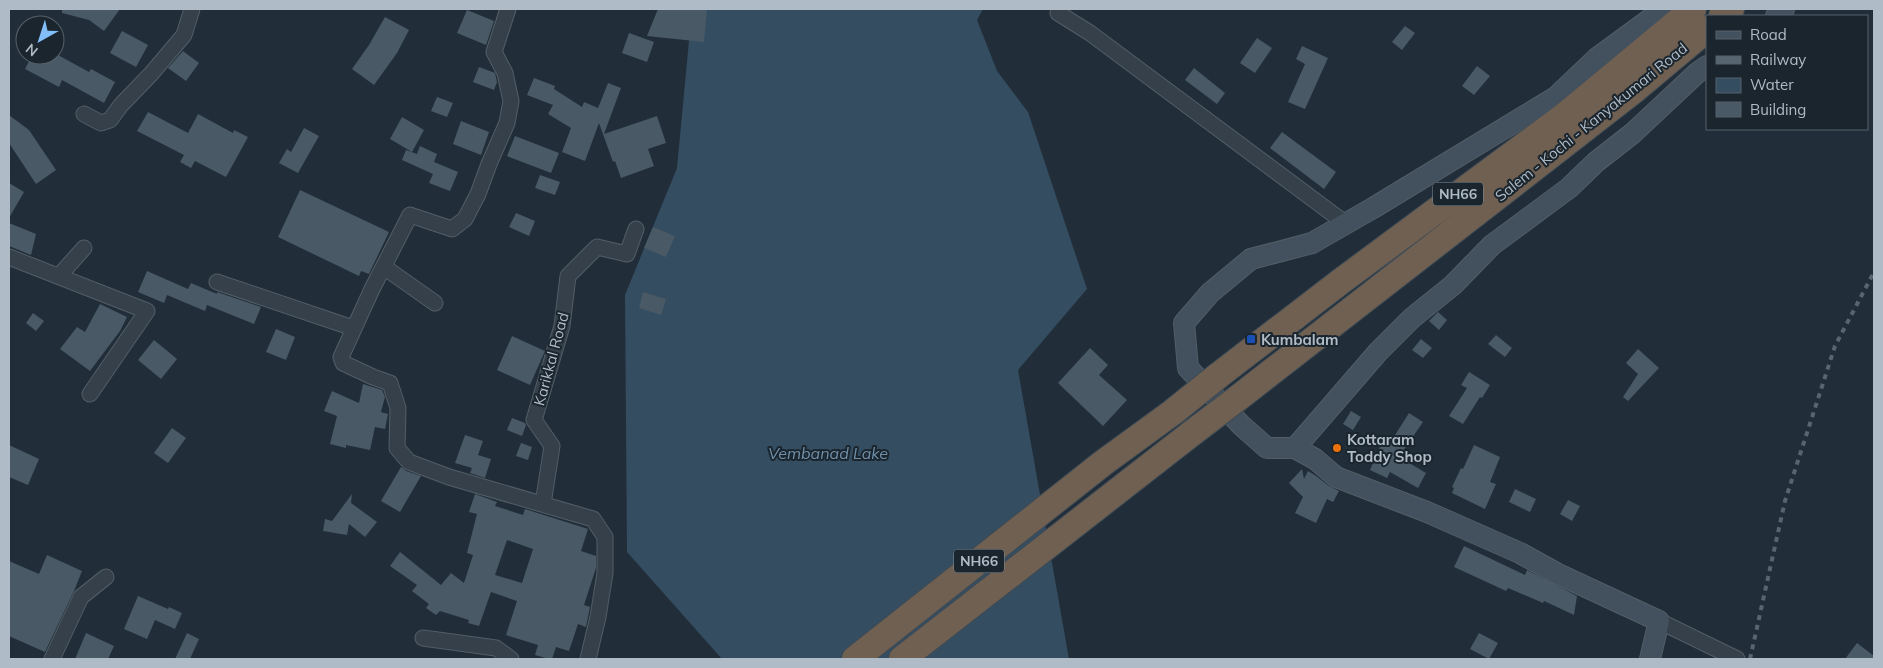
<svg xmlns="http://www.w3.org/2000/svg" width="1883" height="668" font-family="Mulish,sans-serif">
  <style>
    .water { fill: #354d61 }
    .building { fill: #495965; fill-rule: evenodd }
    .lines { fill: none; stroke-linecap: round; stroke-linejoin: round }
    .street-casing { stroke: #525e67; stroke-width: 17 }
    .secondary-casing { stroke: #525e67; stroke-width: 22 }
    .highway-casing { stroke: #3f4b54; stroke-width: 28 }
    .street { stroke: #35404a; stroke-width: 15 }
    .secondary { stroke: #43505d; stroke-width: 20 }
    .highway { stroke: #706052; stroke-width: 26 }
    .rail { stroke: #576571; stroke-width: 4; stroke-dasharray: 5 5; stroke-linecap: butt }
    .highway-bridge-casing { stroke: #3f4b54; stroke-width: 28; stroke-linecap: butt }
    .highway-bridge { stroke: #706052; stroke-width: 26 }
    .transit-dot { fill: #1a4fb4; stroke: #1a252e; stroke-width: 2 }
    .food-dot { fill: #e8710a; stroke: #1a252e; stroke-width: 2 }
    .labels { text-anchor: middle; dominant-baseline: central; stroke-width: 4; stroke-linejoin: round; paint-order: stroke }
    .shield { fill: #1a252e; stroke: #828e98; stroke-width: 1 }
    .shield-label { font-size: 14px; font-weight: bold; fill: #afbbc6 }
    .street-label { font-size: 15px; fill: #afbbc6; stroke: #1a252e }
    .poi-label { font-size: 15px; font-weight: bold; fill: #afbbc6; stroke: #1a252e; text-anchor: start }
    .water-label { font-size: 16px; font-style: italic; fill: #7090aa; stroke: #1a252e }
  </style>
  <rect width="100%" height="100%" fill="#212e39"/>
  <path class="water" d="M692 9H983L977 20 997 71 1028 112 1087 289 1018 370 1069 659H722L627 552 625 295 677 168Z"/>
  <path class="building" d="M62 9H120L104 31 89 20 62 13Z
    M658 9H707L704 42 647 36Z
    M467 10 494 21 486 45 457 33Z
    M385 17 409 30 397 53 374 85 352 69 369 45Z
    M1405 26 1415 33 1402 50 1392 42Z
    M122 31 148 45 136 67 110 53Z
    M629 33 654 42 647 62 622 53Z
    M1257 38 1272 48 1255 73 1240 63Z
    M1302 46 1328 58 1305 109 1288 102 1305 64 1296 59Z
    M183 51 199 63 186 81 168 68Z
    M32 55H58L89 72 91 69 115 82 104 103 62 80 59 87 25 69Z
    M1477 66 1490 76 1474 95 1462 86Z
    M479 67 495 73 497 82 494 90 473 82Z
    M1194 68 1225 93 1217 104 1185 80Z
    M534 78 555 86 554 89 582 107 584 102 598 108 608 83 621 88 604 134 657 116 666 143 648 149 654 166 621 178 615 161 613 162 599 123 585 161 562 152 571 128 548 114 553 105 527 95Z
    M437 97 453 103 447 117 431 111Z
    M148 112 188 133 198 114 233 133 234 130 248 137 226 177 195 161 191 168 180 162 184 155 137 131Z
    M9 115 29 130 56 170 36 184 9 143Z
    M402 117 424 130 412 152 390 139Z
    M461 121 489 132 481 155 453 144Z
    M304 128 319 136 298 173 279 163 287 149 291 152Z
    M1282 132 1336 172 1324 189 1270 148Z
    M515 136 559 153 551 173 507 156Z
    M420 146 437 154 434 162 458 172 450 191 429 183 433 174 402 160 406 150 417 154Z
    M540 175 560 182 555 195 535 188Z
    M9 183 24 192 9 218Z
    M300 190 389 232 369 274 361 271 359 276 278 237Z
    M516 213 535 221 529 236 509 227Z
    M9 223 36 234 31 255 9 246Z
    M653 227 675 236 666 257 644 248Z
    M147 271 188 289 191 283 217 294V292L261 307 254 324 207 305 205 311 167 295 164 303 138 292Z
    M643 292 666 299 661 315 639 308Z
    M100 304 127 317 120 331 90 371 60 349 77 327 85 332Z
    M1438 312 1447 320 1439 330 1429 321Z
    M33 313 44 321 36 331 26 323Z
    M276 329 295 337 286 360 266 352Z
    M1496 335 1512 348 1505 357 1488 344Z
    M512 336 545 351 530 385 497 370Z
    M1421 339 1432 348 1423 358 1412 350Z
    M154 340 177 359 161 379 138 360Z
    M1090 348 1108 365 1099 375 1127 400 1103 426 1058 383Z
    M1638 349 1659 368 1628 401 1623 397 1638 374 1626 363Z
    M1469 372 1490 385 1482 398 1480 397 1463 424 1449 416 1467 388 1461 385Z
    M363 384 382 390 385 397 381 412 388 414 385 429 375 427 370 450 346 445V448L330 444 337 416 324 411 332 391 359 403Z
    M1351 411 1361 417 1353 430 1343 424Z
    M1409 413 1423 422 1399 457 1426 473 1418 488 1390 472 1387 478 1370 470 1383 440 1390 443Z
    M512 418 525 423 526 425 522 436 507 430Z
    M172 428 186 438 168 463 154 453Z
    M465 435 483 441 478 455 491 459 485 478 470 473 472 468 455 463Z
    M521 443 532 447 528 460 516 456Z
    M9 445 39 459 28 485 9 477Z
    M1474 445 1500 457 1490 482 1496 484 1485 509 1452 493 1454 488 1452 487 1461 468 1463 469Z
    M401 467 406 471 421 476 400 512 381 501Z
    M1302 469 1304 479 1308 471 1316 476 1329 486 1339 491 1333 502 1327 499 1316 523 1295 513 1303 497 1289 483Z
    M1515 489 1536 499 1530 512 1509 502Z
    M352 494 351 503 377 522 365 537 349 524 347 535 323 531 325 519 332 521Z
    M475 494 497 502 495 506 523 515 525 509 588 529 581 551 596 556V568L584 605 590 607 586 627 578 624 569 651 556 647 552 659H549L535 655 538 645 506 635 517 601 491 592 479 626 468 623 469 620 440 611 436 615 426 608 429 604 412 591 417 585 390 566 400 552 441 585 451 573 464 583 473 555 467 553 477 514 469 512ZM507 540 533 549 522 583 495 575Z
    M1568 500 1580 506 1572 521 1560 514Z
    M1464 546 1525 575 1527 570 1577 596 1574 615 1544 601 1543 603 1508 588 1506 591 1454 567Z
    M47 555 82 571 74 591 45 652 9 636V561L39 574Z
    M138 596 168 609 169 607 182 613 175 629 155 620 147 639 124 629Z
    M86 633 114 646 108 659H75Z
    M187 633 199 639 190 659H175Z
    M1479 633 1498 643 1489 659 1470 649Z
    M1857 643 1874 656V659H1845Z"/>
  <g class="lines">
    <g class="street-casing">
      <path id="street" d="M508 9 494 52 505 73 511 101 507 123 489 164 478 194 465 219 452 229 410 215 372 289 341 357 343 363 373 377 390 383 398 408 397 448 409 462 449 477 593 519 605 537V573L598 617 588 659
        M1058 13 1090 33 1345 223
        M84 114 101 123 110 120 121 105 151 74 184 35 192 9
        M9 257 147 311 90 394
        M384 267 435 303
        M59 276 84 248
        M217 282 353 328
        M543 504 552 446 534 420 562 326 568 276 597 247 627 254 636 229
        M1659 621 1737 659
        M423 638 496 648 511 659
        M52 659 81 597 106 577"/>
    </g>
    <g class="secondary-casing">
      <path id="secondary" d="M1664 9 1597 58 1556 97 1373 208 1312 243 1251 259 1210 293 1184 323 1188 368 1241 425 1267 448H1295L1378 352 1412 318 1453 285 1492 245 1569 188 1596 162 1633 133 1697 73 1707 66
        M1776 16 1784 9
        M1295 448 1315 459 1336 477 1427 512 1520 553 1558 574 1659 621 1650 659"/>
    </g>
    <g class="highway-casing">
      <path id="highway" d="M1722 16 1731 9
        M1219 375 1340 282 1564 116 1693 9
        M1238 398 1633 91 1707 29
        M855 659 1103 463 1173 412
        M902 659 1192 433"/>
    </g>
    <use href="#street" class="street"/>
    <use href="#secondary" class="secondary"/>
    <use href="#highway" class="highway"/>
    <path class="rail" d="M1750 659 1785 501 1835 346 1874 272"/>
    <g class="highway-bridge-casing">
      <path id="highway-bridge" d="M1173 412 1219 375
        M1192 433 1238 398"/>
    </g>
    <use href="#highway-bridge" class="highway-bridge"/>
  </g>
  <rect class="transit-dot" x="1246" y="334" width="10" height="10" rx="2.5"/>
  <circle class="food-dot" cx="1337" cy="448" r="5"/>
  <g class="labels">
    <g class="shield">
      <rect x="1433" y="182.5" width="50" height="23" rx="4"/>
      <rect x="954" y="549.5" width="50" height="23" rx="4"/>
    </g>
    <g class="shield-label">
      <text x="1458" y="194">NH66</text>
      <text x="979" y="561">NH66</text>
    </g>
    <g class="street-label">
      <text transform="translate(1591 122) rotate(-39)">Salem - Kochi - Kanyakumari Road</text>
      <text transform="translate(551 359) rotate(-75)">Karikkal Road</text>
    </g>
    <g class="poi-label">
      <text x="1261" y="339">Kumbalam</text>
      <text x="1347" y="439">Kottaram<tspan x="1347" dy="17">Toddy Shop</tspan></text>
    </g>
    <g class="water-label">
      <text x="828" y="453">Vembanad Lake</text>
    </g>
  </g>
  <rect width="1883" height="668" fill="none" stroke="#afbbc6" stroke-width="20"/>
  <rect x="1706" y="15" width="162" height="115" fill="#1a252e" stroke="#56616b"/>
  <rect x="1716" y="31" width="25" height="8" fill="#43505d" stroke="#56616b"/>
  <text x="1750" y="40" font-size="15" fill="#afbbc6">Road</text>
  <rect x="1716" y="56" width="25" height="8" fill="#576571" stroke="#56616b"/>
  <text x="1750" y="65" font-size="15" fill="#afbbc6">Railway</text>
  <rect x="1716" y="78" width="25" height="15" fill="#354d61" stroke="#56616b"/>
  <text x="1750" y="90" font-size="15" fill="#afbbc6">Water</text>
  <rect x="1716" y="102" width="25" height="15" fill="#495965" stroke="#56616b"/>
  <text x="1750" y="115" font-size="15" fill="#afbbc6">Building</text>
  <g transform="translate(40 40) rotate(219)"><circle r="24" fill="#1a252e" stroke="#56616b"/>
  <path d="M0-4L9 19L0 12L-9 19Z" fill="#82bef8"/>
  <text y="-8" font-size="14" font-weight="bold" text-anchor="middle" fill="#afbbc6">N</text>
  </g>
</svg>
